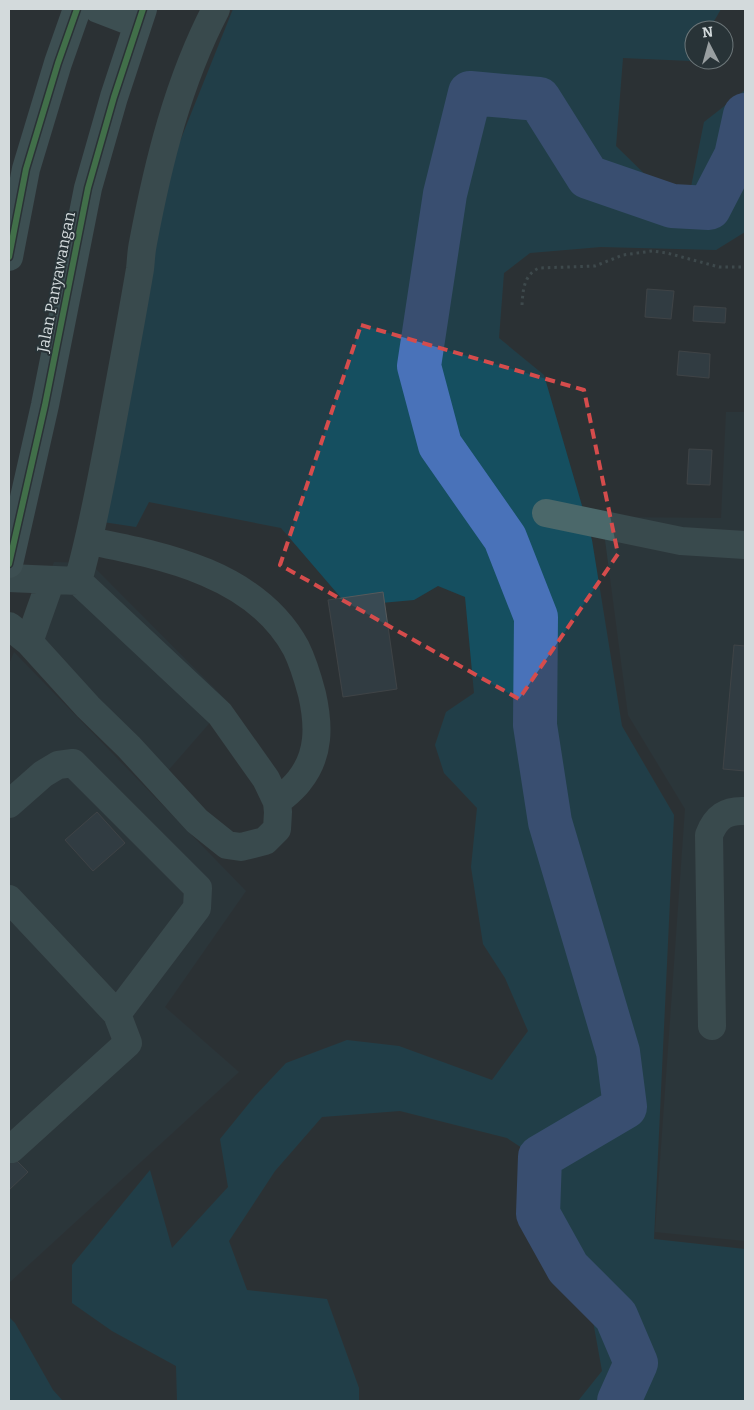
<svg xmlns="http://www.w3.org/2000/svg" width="754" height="1410" font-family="Bitter,serif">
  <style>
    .built { fill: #2c3c41 }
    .green { fill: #154f60 }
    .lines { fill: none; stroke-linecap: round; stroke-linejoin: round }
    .river { stroke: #4972b9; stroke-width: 44 }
    .building { fill: #394a53; stroke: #565a5c }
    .path { stroke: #546769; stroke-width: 3; stroke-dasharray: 2.5 4; stroke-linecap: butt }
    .minor { stroke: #4b686a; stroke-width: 28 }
    .major { stroke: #537376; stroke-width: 28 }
    .cycleway-casing { stroke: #283337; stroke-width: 9 }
    .cycleway { stroke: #5cba63; stroke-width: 6 }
    .marked { fill: none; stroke: #d54c4c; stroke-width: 4; stroke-dasharray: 10 6; stroke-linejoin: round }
    .labels { text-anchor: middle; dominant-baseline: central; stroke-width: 4; stroke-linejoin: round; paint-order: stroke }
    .street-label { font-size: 16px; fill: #d3dadc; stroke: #283337 }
  </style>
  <rect width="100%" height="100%" fill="#2c3234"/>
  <path class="built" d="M726 412H745V1241L655 1232 685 809 628 715 602 517 721 518Z
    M54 562 90 563 228 702 152 789 21 648Z
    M14 652 246 891 165 1007 239 1072 9 1283V664Z"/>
  <path class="green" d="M233 9H721L709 30H694V56L691 61 623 58 616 146 662 191 691 187 704 122 745 90V232L716 250 601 247 530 253 504 273 499 338 544 375 592 540 622 726 674 815 654 1239 745 1249V1401H578L602 1371 593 1321 545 1266 542 1200 551 1167 507 1138 400 1111 322 1117 275 1171 229 1241 247 1290 327 1299 359 1388V1401H177L176 1366 112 1331 72 1303V1265L150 1170 172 1248 228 1187 220 1139 255 1096 286 1063 347 1040 399 1046 492 1080 528 1031 505 978 483 944 471 867 477 808 444 773 435 745 446 712 474 693 465 597 438 586 414 600 348 606 281 528 149 502 136 527 103 522 164 181Z
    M9 1317 15 1323 53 1390 63 1401H9Z"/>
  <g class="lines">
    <path class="river" d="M619 1401 636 1363 616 1316 568 1268 538 1214 540 1157 625 1107 618 1052 550 822 535 725 536 617 505 538 440 445 419 366 445 194 470 93 539 99 588 177 672 206 709 208 736 156 745 115"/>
  </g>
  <path class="building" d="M647 289 674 291 671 319 645 317Z
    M694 306 726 308 725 323 693 321Z
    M679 351 710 354 709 378 677 375Z
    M689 449 712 450 710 485 687 484Z
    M383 592 397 689 343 697 328 600Z
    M734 645 745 646V771L723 769Z
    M97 812 125 843 93 871 65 840Z
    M9 1153 28 1172 9 1190Z"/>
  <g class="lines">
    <path class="path" d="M522 305C523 289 524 275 539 268L595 266 623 255 652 251 667 253 719 267H745"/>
    <path class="minor" d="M546 513 681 541 745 545
      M90 541C165 556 256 574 296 648 303 662 308 679 312 694 319 725 320 755 299 781 293 789 285 795 277 802
      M9 578 78 581C91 536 99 491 108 445 119 386 130 328 140 269 141 261 141 252 143 243 158 163 178 82 216 9
      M9 626 29 642 88 707 129 747 197 821 227 845 241 847 265 841 277 829 278 812 277 802 266 779 220 714 78 581
      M29 642 51 580
      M9 804 43 774 58 765 73 763 198 888 197 908 117 1014 128 1043 11 1149
      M9 899 117 1014
      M712 1026 709 835C716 817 726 810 745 811"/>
    <path class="major" d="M98 9 137 24
      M9 257 26 169 58 63 77 9
      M9 564 45 405 88 188 114 97 143 9"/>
    <g class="cycleway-casing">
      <path id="cycleway" d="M9 257 26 169 58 63 77 9
        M9 564 45 405 88 188 114 97 143 9"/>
    </g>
    <use href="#cycleway" class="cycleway"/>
  </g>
  <path d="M0 0H754V1410H0ZM361 325 584 390 618 554 519 699 280 565Z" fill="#2c3234" fill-opacity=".55" fill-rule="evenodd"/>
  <path class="marked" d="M361 325 584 390 618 554 519 699 280 565Z"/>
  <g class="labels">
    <g class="street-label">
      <text transform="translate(56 282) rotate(-79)">Jalan Panyawangan</text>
    </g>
  </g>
  <rect width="754" height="1410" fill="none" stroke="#d3dadc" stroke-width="20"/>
  <g transform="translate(709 45) rotate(354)"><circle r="24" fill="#283337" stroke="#6c7679"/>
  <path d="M0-4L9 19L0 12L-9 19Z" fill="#999fa1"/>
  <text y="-8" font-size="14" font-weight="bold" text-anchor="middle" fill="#d3dadc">N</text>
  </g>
</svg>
